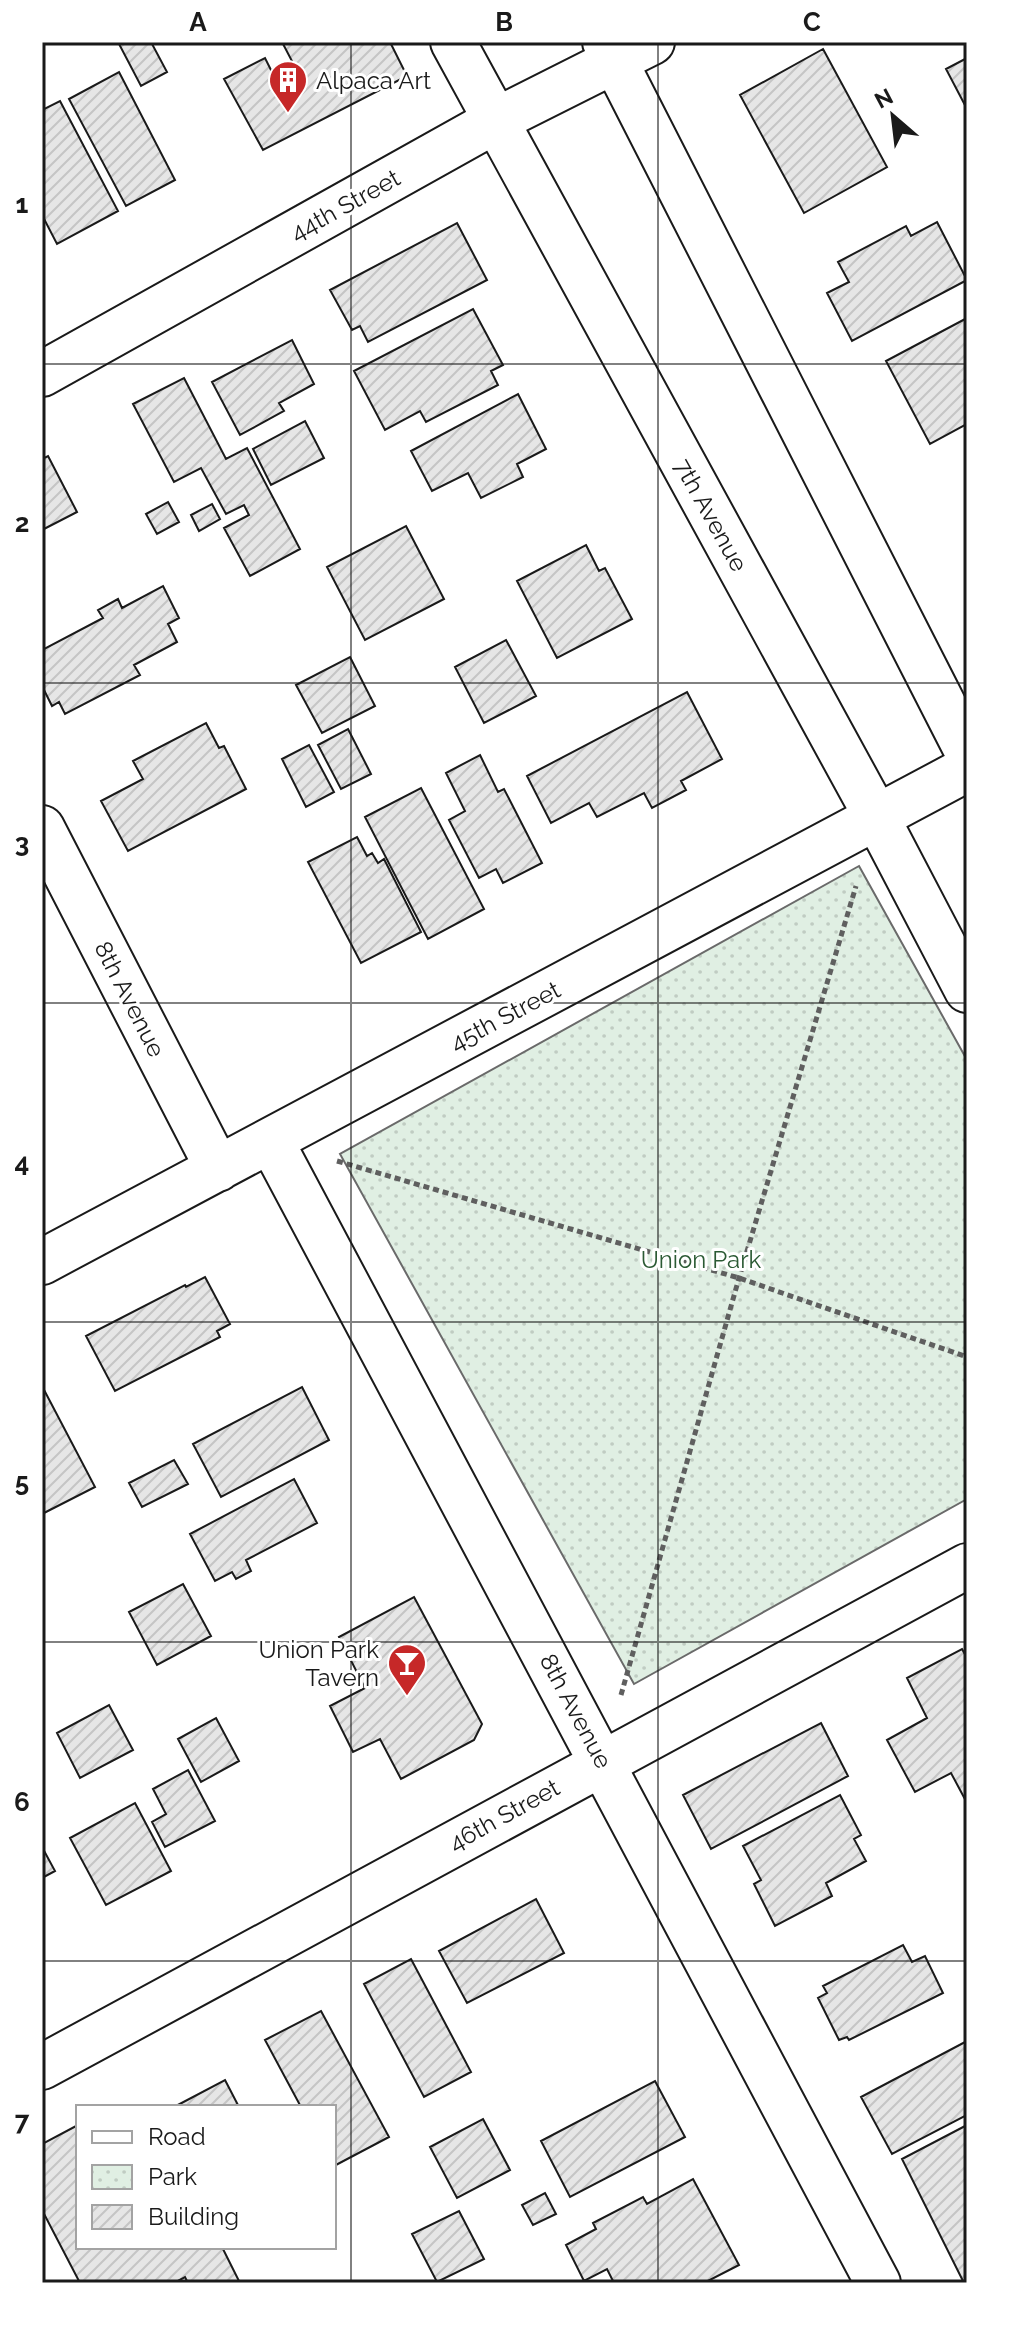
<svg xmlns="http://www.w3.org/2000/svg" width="1009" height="2325" font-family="Raleway,sans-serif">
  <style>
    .park { fill: url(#park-dots); stroke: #6a6a6a; stroke-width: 2 }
    .building { fill: url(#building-hatch); stroke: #1a1a1a; stroke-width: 2 }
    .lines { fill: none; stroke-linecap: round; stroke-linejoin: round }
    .minor-casing { stroke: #1a1a1a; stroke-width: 48 }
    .path { stroke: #5f5f5f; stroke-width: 5; stroke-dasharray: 6 4; stroke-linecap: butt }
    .minor { stroke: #fff; stroke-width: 44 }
    .grid { fill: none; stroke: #1a1a1a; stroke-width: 2; stroke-opacity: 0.55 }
    .labels { text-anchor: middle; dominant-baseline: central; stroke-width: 6; stroke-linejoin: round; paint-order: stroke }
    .poi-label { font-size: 24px; fill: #1a1a1a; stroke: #fff; text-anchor: start }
    .street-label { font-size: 24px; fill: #1a1a1a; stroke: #fff }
    .park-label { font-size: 24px; fill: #2b5a34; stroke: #fff }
    .neatline { fill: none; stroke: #1a1a1a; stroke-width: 3 }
    .grid-label { font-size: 26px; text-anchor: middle; font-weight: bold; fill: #1a1a1a }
  </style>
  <defs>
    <pattern id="park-dots" width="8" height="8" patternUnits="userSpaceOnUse" patternTransform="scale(2)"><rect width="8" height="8" fill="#e0efe3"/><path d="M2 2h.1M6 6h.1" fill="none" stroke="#c0ccc2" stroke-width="1.8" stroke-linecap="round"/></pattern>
    <pattern id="building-hatch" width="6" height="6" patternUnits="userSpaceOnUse" patternTransform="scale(2)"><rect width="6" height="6" fill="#e6e6e6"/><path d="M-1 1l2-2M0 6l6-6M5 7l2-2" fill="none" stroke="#c5c5c5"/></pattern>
  </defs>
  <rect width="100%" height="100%" fill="#fff"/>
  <path class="park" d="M859 866 967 1060V1499L634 1684 340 1154Z"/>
  <path class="building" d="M118 42H151L167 72 141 86Z
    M282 42H390L407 76 263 150 224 79 265 58 273 74 293 63Z
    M823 49 887 167 804 213 740 95Z
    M967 58V109L946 69Z
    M119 72 175 180 126 206 69 99Z
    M60 101 118 211 57 244 42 215V110Z
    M937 222 967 280 852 341 827 293 849 282 838 262 906 226 911 236Z
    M457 223 487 280 368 342 360 326 352 330 330 290Z
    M473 309 503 365 491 371 498 385 426 422 420 411 385 430 354 371Z
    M967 318V424L930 444 886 361Z
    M292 340 314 384 279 403 284 411 240 435 212 382Z
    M184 378 226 459 247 448 300 549 250 576 224 528 249 515 244 505 226 514 201 468 174 482 133 404Z
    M518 394 546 449 517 464 523 477 481 498 468 473 432 491 411 451Z
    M305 421 324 458 271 485 253 449Z
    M48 456 77 512 42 530V459Z
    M168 502 179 522 157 534 146 514Z
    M212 504 220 519 199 531 191 515Z
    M406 526 444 599 365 640 327 567Z
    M586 545 599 571 605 568 632 619 557 658 517 581Z
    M163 586 179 618 168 624 177 642 134 665 140 675 65 714 59 702 52 706 42 686V650L103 618 98 610 118 599 122 608Z
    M506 640 536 696 484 723 455 667Z
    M350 657 375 706 322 733 296 685Z
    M687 692 722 759 681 781 686 790 652 808 644 793 597 817 589 803 551 823 527 776Z
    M206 723 219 748 224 746 246 789 128 851 101 801 143 779 133 761Z
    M348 729 371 774 341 789 318 745Z
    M309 745 334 792 306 807 282 759Z
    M480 755 498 792 504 789 542 863 503 883 496 869 479 878 449 820 465 811 446 773Z
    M421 788 484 909 428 939 365 817Z
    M357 837 367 856 372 853 378 863 384 859 421 932 361 963 308 862Z
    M205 1277 230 1324 217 1331 220 1337 115 1391 86 1336 185 1285 186 1287Z
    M42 1386 95 1487 42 1514Z
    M302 1387 329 1440 221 1497 193 1444Z
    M174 1460 188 1484 142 1507 129 1483Z
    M294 1479 317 1523 246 1560 251 1571 236 1579 232 1572 215 1581 190 1534Z
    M183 1584 211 1636 157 1665 129 1612Z
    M414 1597 482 1724 474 1740 401 1779 380 1739 353 1752 330 1706 365 1688 339 1637Z
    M962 1649 967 1658V1803L951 1773 915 1792 887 1740 927 1718 907 1678Z
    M109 1705 133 1750 80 1778 57 1733Z
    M216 1718 239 1761 201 1782 178 1739Z
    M821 1723 848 1776 711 1849 683 1795Z
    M188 1770 215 1821 165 1847 152 1822 166 1814 153 1789Z
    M840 1795 861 1835 854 1839 866 1861 826 1883 832 1896 775 1926 754 1884 761 1880 743 1846Z
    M135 1803 171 1871 106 1905 70 1838Z
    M42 1847 55 1871 42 1878Z
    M536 1899 564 1953 467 2003 439 1951Z
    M903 1945 912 1962 925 1956 943 1993 849 2040 847 2037 839 2040 818 1998 827 1993 823 1986Z
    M411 1959 471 2072 424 2097 364 1984Z
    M321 2011 389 2137 334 2166V2107H301L265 2040Z
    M967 2041V2115L892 2154 861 2097Z
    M225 2080 239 2107H174Z
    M655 2081 685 2137 570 2197 541 2141Z
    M483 2119 510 2170 457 2198 430 2147Z
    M78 2125V2247H222L240 2283H188L185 2277 174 2283H80L42 2210V2144Z
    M967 2125V2283H964L902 2159Z
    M693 2179 739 2265 704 2283H614L607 2269 584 2281 566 2245 596 2229 593 2223 643 2197 647 2204Z
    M545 2193 556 2214 533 2225 522 2205Z
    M459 2211 484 2259 437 2282 412 2234Z"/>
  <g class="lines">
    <g class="minor-casing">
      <path id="minor" d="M453 42 876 816 967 990
        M605 42 967 751
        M42 374 495 121 652 42
        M42 828 218 1169
        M271 1141 878 2283
        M42 1262 967 769
        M42 2067 967 1566"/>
    </g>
    <path class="path" d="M337 1161 739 1278 967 1357
      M621 1695 739 1278 856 886"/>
    <use href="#minor" class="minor"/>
  </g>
  <path class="grid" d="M351 42V2283M658 42V2283M42 364H967M42 683H967M42 1003H967M42 1322H967M42 1642H967M42 1961H967"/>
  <defs>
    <g id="building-pin" transform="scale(2)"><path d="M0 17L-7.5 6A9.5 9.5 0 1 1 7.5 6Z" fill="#c62828" stroke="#fff"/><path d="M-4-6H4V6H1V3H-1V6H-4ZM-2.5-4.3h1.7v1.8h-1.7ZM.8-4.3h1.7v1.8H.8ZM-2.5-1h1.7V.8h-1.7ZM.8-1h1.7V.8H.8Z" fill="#fff"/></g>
    <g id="bar-pin" transform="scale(2)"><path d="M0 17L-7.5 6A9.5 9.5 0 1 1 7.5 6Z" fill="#c62828" stroke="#fff"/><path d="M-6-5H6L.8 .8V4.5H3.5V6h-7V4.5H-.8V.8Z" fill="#fff"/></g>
  </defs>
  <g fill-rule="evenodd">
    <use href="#building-pin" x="288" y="80"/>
    <use href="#bar-pin" x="407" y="1663"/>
  </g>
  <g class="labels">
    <g class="poi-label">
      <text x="316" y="80">Alpaca Art</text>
      <text x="379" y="1649" text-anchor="end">Union Park<tspan x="379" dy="28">Tavern</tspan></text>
    </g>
    <g class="street-label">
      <text transform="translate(345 205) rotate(-29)">44th Street</text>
      <text transform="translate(711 515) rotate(61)">7th Avenue</text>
      <text transform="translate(130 999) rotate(63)">8th Avenue</text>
      <text transform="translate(505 1016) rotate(-28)">45th Street</text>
      <text transform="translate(576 1711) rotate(62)">8th Avenue</text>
      <text transform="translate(504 1815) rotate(-29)">46th Street</text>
    </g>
    <g class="park-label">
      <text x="701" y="1259">Union Park</text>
    </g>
  </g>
  <rect width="1009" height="2325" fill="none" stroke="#ffffff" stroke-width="88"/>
  <rect x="76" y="2105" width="260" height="144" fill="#ffffff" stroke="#a3a3a3" stroke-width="2"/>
  <rect x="92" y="2131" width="40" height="12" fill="#ffffff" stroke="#a3a3a3" stroke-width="2"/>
  <text x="148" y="2145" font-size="24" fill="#1a1a1a">Road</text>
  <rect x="92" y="2165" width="40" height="24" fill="url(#park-dots)" stroke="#a3a3a3" stroke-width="2"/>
  <text x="148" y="2185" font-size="24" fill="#1a1a1a">Park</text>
  <rect x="92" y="2205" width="40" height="24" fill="url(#building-hatch)" stroke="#a3a3a3" stroke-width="2"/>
  <text x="148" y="2225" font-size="24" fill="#1a1a1a">Building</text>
  <g transform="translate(893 116) rotate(332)" stroke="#ffffff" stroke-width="6" paint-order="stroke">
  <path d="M0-6L14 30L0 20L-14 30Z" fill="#1a1a1a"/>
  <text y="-12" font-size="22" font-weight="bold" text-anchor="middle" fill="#1a1a1a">N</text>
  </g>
  <rect x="44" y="44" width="921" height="2237" class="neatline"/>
  <g class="grid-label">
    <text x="198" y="31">A</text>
    <text x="504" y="31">B</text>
    <text x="812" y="31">C</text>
    <text x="22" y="213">1</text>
    <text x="22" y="532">2</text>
    <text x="22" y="852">3</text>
    <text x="22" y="1172">4</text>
    <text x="22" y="1491">5</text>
    <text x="22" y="1811">6</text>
    <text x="22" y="2130">7</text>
  </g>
</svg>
